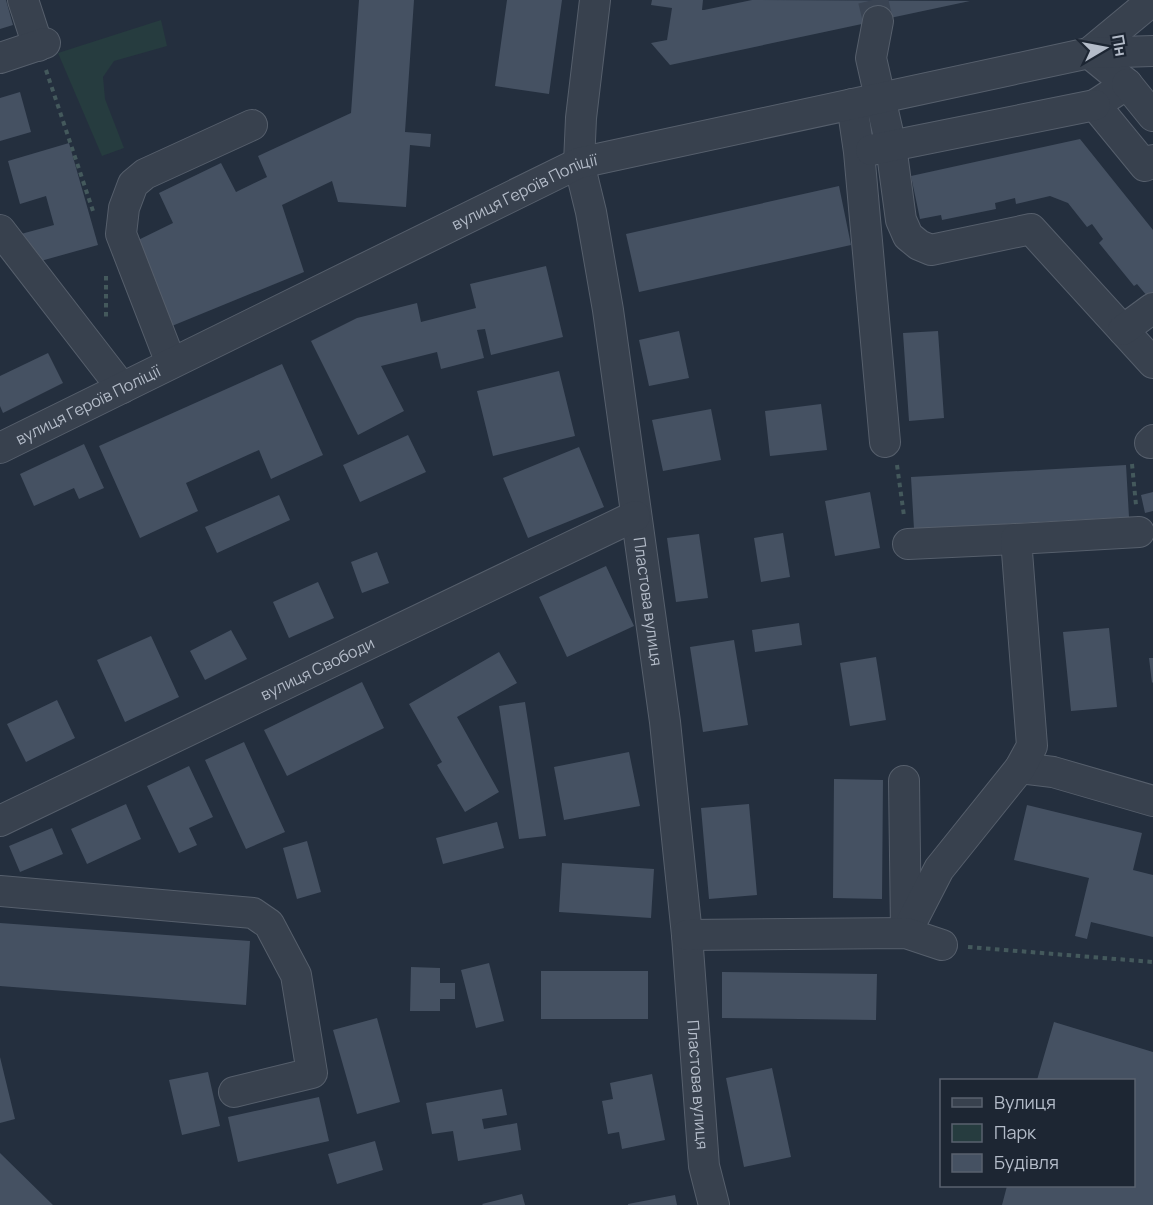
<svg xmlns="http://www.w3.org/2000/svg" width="1153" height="1205" font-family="Manrope,sans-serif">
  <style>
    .green { fill: #263c3f }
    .building { fill: #455162 }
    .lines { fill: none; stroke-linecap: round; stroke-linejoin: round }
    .minor-tunnel { stroke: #3a4453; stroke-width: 30; stroke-dasharray: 30 15; stroke-linecap: butt }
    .minor-casing { stroke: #565f6c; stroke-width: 32 }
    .path { stroke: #44595c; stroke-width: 4; stroke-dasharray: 4.5 4.5; stroke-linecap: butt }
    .minor { stroke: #38414e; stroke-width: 30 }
    .labels { text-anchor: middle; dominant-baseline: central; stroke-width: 6; stroke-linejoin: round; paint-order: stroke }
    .street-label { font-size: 16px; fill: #b4bcc9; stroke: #1d2633 }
  </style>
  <rect width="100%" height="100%" fill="#242f3e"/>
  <path class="green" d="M161 20 167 46 114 61 103 77 105 99 124 148 102 156 58 53Z"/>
  <path class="building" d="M0 0H6L13 25 0 29Z
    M359 0H414L405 132 431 134 430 147 410 145 406 207 338 202 332 181 282 205 304 272 167 328 130 244 173 223 159 193 221 163 236 192 267 177 258 156 351 113Z
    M507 0H562L549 94 495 86Z
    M652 0H703L702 10H704L752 0 970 1 670 65 651 43 667 40 672 8 651 5Z
    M20 92 31 132 0 141V98Z
    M1080 139 1153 230V303L1137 284 1134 286 1099 243 1103 239 1092 224 1087 227 1068 203 1050 196 1016 204 1015 198 995 203 996 209 942 220 941 215 920 219 911 176Z
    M69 143 98 245 30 264 21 234 54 225 46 196 20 204 8 161Z
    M839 186 851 245 639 292 626 234Z
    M546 266 563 337 491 355 485 329 477 330 484 358 441 369 437 352 381 366 404 411 358 435 311 341 357 318 417 303 421 322 476 308 470 284Z
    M679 331 689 378 649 386 639 340Z
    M938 331 944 418 909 421 903 333Z
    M48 353 63 383 3 413 0 406V376Z
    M282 364 323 455 271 479 259 450 186 483 198 511 140 538 99 446Z
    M559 371 575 436 493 456 477 391Z
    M821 404 827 450 770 456 765 411Z
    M711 409 721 460 663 471 652 420Z
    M408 435 426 472 360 502 343 465Z
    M84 444 104 488 79 499 74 488 34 506 20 474Z
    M579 447 604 507 528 538 503 478Z
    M1126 465 1129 517 914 529 911 477Z
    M870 492 880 548 835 556 825 501Z
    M1153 492V511L1145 513 1141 495Z
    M279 495 290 520 217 553 205 527Z
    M783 533 790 577 761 582 754 538Z
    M699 534 708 598 676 602 667 538Z
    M377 552 389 583 362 593 351 562Z
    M606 566 634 626 567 657 539 597Z
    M318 582 334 618 289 638 273 602Z
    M799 623 802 645 755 652 752 630Z
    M1109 628 1117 707 1071 711 1063 632Z
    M231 630 247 659 205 680 190 651Z
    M151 636 179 697 125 722 97 660Z
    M734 640 748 725 703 732 690 647Z
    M499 652 517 683 457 717 499 792 465 812 437 765 442 762 409 704Z
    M876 657 886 720 850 726 840 663Z
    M1149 658H1153V682L1152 683Z
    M362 682 384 728 287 776 264 730Z
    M57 700 75 738 26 762 7 724Z
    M525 702 546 836 519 839 499 706Z
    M244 742 285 832 246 849 205 760Z
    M629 752 640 806 564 820 554 767Z
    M189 766 213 817 189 828 197 845 179 853 147 786Z
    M834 779 883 780 882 899 833 898Z
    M126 804 141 839 87 864 71 829Z
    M749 804 757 895 709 899 701 808Z
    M1027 805 1142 833 1133 870 1153 875V937L1091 922 1087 939 1075 936 1089 878 1014 860Z
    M497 822 504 848 443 864 436 838Z
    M52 828 63 854 20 872 9 846Z
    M307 841 321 892 297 899 283 848Z
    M562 863 654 869 651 918 559 912Z
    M0 923 250 941 246 1005 0 986Z
    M489 963 504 1021 476 1028 461 970Z
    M411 967 440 968V983H455V999H440V1011H410Z
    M541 971H648V1019H541Z
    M722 972 877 974 876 1020 722 1018Z
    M377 1018 400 1102 357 1114 333 1030Z
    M1054 1022 1153 1052V1205H1002L1007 1186H1134V1080H1037Z
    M0 1057 15 1119 0 1123Z
    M772 1068 791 1157 744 1167 726 1078Z
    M208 1072 220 1126 182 1135 169 1080Z
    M652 1074 665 1140 622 1149 619 1132 608 1134 602 1101 613 1099 610 1083Z
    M502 1089 507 1115 482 1119 484 1129 517 1123 521 1150 458 1161 453 1131 432 1134 426 1103Z
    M319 1097 329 1141 238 1162 228 1117Z
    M375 1141 383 1170 337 1184 328 1154Z
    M0 1153 53 1205H0Z
    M522 1194 525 1205H483L482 1204Z
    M675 1195 677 1205H628V1204Z"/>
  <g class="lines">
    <path class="minor-tunnel" d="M873 0 878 21"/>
    <g class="minor-casing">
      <g id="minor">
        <path d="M23 0 38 46"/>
        <path id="s1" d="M595 0 581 118 579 163 591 212 608 310 665 722 687 935 704 1166 714 1205"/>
        <path d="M878 21 871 58 891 146 901 220 908 236 919 245 931 250 1031 229 1153 363"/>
        <path d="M1089 53 1127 84 1095 105 1145 166 1153 160"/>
        <path d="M1089 53 1153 0"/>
        <path d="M0 58 45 43"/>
        <path d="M1127 84 1153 116"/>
        <path d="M852 104 859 152 885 442"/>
        <path d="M871 150 1095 105"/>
        <path d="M0 230 122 388"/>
        <path d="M1123 330 1153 308"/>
        <path d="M171 363 121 234 124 208 133 184 145 174 252 125"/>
        <path d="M1150 443 1153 440"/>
        <path id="s2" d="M0 448 579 163 1089 53 1153 51"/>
        <path d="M908 544 1016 539"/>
        <path d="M1020 768 1053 772 1153 801"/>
        <path d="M904 781 906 930"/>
        <path id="s3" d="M0 821 635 516"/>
        <path d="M0 891 253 913 269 924 296 975 312 1073 234 1092"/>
        <path d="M906 933 939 869 1020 768 1032 746 1016 539 1139 532"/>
        <path d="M687 935 906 933 942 945"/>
      </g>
    </g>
    <path class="path" d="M46 70 94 214
      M106 276V320
      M1132 464 1136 505
      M897 465 904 516
      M968 947 1153 962"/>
    <use href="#minor" class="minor"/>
  </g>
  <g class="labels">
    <g class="street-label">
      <text stroke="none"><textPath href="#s2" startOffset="584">вулиця Героїв Поліції</textPath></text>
      <text stroke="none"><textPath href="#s2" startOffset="98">вулиця Героїв Поліції</textPath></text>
      <text stroke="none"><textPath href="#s1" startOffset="608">Пластова вулиця</textPath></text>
      <text stroke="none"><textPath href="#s3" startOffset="352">вулиця Свободи</textPath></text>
      <text stroke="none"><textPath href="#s1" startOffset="1094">Пластова вулиця</textPath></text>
    </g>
  </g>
  <rect x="940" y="1079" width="195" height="108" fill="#1d2633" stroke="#59626f" stroke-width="1.5"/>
  <rect x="952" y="1098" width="30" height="9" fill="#38414e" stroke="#59626f" stroke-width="1.5"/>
  <text x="994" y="1109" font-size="18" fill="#b4bcc9">Вулиця</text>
  <rect x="952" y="1124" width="30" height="18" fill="#263c3f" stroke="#59626f" stroke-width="1.5"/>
  <text x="994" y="1139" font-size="18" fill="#b4bcc9">Парк</text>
  <rect x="952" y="1154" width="30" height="18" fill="#455162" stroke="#59626f" stroke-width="1.5"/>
  <text x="994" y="1169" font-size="18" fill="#b4bcc9">Будівля</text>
  <g transform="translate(1105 48) rotate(80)" stroke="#1d2633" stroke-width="4.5" paint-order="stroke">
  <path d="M0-4.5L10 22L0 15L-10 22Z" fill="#b4bcc9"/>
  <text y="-9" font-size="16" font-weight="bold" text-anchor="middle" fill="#b4bcc9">Пн</text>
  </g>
</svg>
